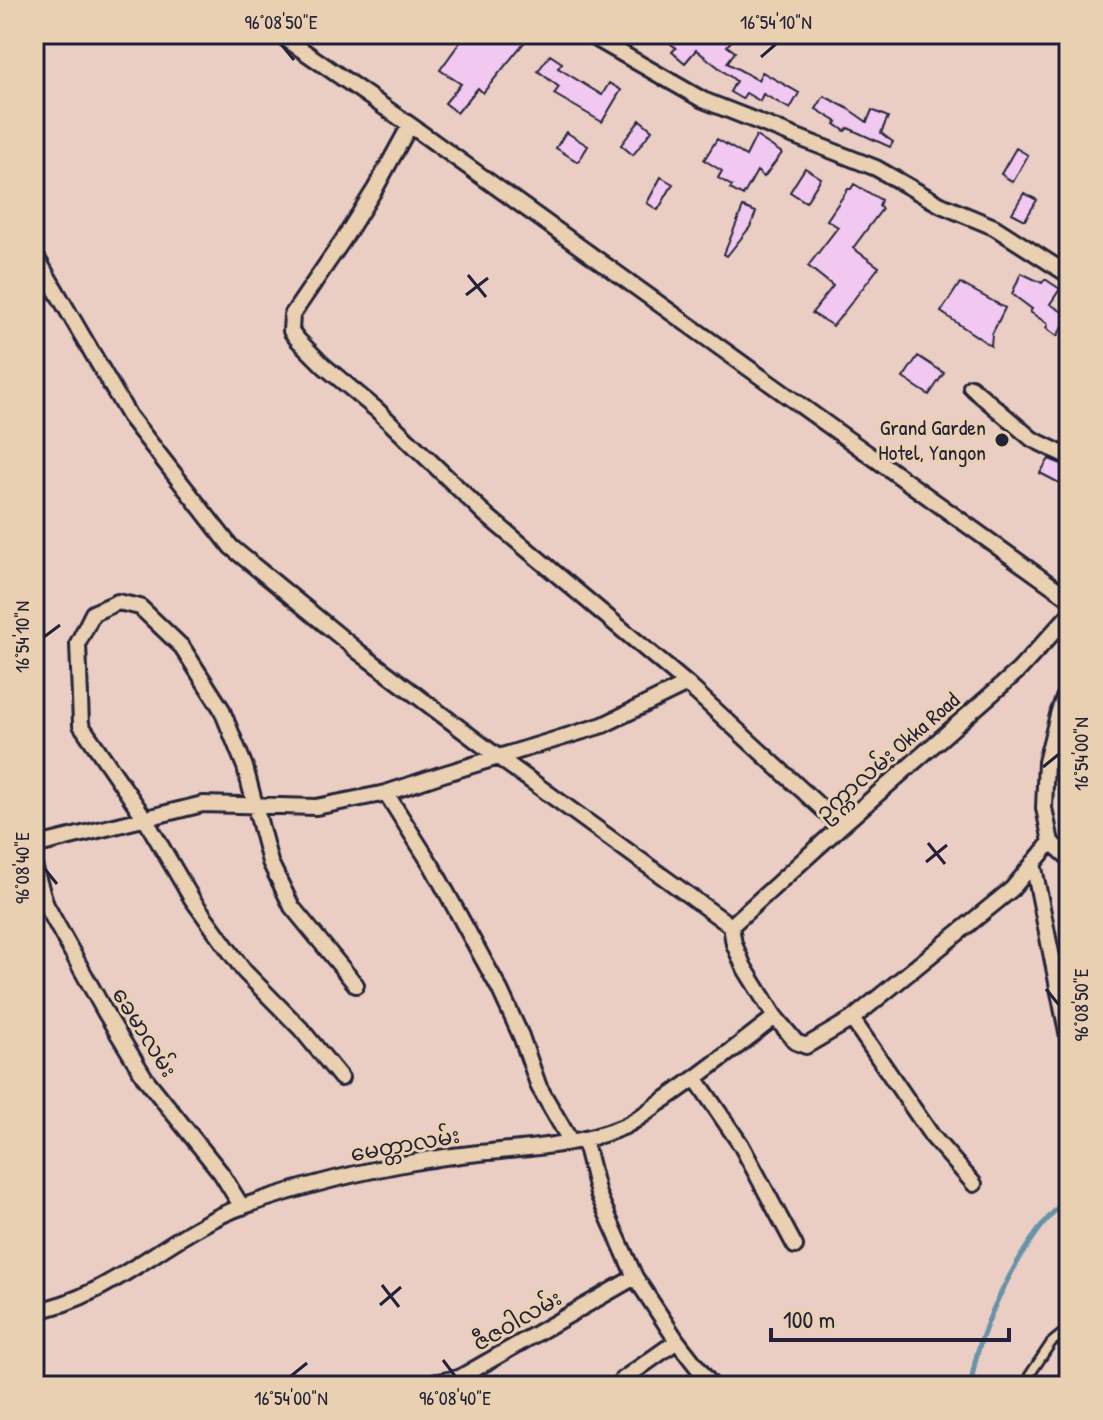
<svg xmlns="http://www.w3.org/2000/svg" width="1103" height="1420" font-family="'Patrick Hand','Noto Sans Myanmar',sans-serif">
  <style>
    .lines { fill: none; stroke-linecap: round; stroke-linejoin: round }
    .stream { stroke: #6593a8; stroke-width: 5 }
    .building { fill: #f0c8f0; stroke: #22223b; stroke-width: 2 }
    .service-casing { stroke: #22223b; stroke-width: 13 }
    .minor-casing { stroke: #22223b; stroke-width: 20 }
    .service { stroke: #e8d0b0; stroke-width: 7 }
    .minor { stroke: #e8d0b0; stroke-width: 14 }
    .rail { stroke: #22223b; stroke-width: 5; stroke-dasharray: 12 6; stroke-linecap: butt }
    .ticks { fill: none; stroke: #22223b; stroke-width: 3 }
    .poi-dot { fill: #22223b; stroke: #e8d0b0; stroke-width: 3 }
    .labels { text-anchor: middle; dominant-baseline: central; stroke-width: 6; stroke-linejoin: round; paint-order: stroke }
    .poi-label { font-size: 22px; fill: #22223b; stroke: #e8d0b0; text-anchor: end }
    .street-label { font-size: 22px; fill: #22223b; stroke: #e8d0b0 }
    .neatline { fill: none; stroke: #22223b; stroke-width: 3 }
    .ticks-label { font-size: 20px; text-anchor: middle; fill: #22223b }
  </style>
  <rect width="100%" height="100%" fill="#eacec3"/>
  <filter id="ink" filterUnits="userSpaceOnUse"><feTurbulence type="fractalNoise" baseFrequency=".0125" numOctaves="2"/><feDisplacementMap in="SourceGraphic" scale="16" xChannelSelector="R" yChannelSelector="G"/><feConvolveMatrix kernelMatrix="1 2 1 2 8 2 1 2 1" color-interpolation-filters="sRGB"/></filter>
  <g filter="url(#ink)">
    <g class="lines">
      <path class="stream" d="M971 1386C977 1327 1024 1236 1069 1197"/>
    </g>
    <path class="building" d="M466 34H531L483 93 478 88 457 113 445 103 461 84 440 70Z
      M659 34H737L727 46 735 52 727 63 758 80 762 72 799 93 790 109 763 94 760 101 746 93 742 99 730 92 736 81 696 50 685 63 672 52 676 48Z
      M550 55 562 63 558 68 602 95 609 83 621 90 602 122 554 94 559 87 538 71Z
      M824 96 847 108 867 122 872 110 888 117 881 133 893 142 890 147 848 128 845 131 835 124 837 122 816 109Z
      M640 120 652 130 633 155 621 145Z
      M566 132 588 146 578 162 556 148Z
      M756 136 782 153 764 177 757 171 743 196 730 189 732 186 718 178 722 171 704 160 717 139 746 156Z
      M1016 148 1028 155 1013 182 1001 174Z
      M805 168 821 178 806 202 790 192Z
      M661 177 673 184 658 210 647 203Z
      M854 184 881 200 879 206 882 209 853 248 879 267 833 326 812 313 833 286 808 266 838 227 827 220 848 189H851Z
      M1024 193 1037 200 1025 220 1012 213Z
      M743 207 756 212 750 227 727 256 724 254Z
      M1021 273 1042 283 1045 279 1060 289 1050 304 1069 316 1057 336 1046 328 1048 324 1030 312 1032 309 1012 294Z
      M960 283 1005 308 992 334 991 346 941 312Z
      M918 356 944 373 929 395 903 378Z
      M1049 459 1069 467V488L1040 473Z"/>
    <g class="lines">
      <g class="service-casing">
        <path id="service" d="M1029 1376 1051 1343 1069 1328"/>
      </g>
      <g class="minor-casing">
        <path id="minor" d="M279 34 410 125 1069 598
          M588 34 703 100 876 168 941 205 994 227 1069 275
          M410 125 375 189 343 240 292 315 291 331 298 340 324 366 377 410 486 515 687 684 841 826
          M34 253 129 416 231 547 359 652 498 757 731 926 734 944 744 967 775 1017 796 1042 806 1046 852 1019 1012 889 1051 842
          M971 387 1032 439 1069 457
          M1069 685 1059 711 1046 762 1044 808 1051 842 1069 858
          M386 793 432 866 500 990 521 1036 539 1087 571 1142
          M34 846 203 804 316 807 386 793 440 775 603 725 687 684
          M1033 863 1069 1042
          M34 866 46 905 105 1012 145 1078 221 1173 242 1207
          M731 926 841 826 1019 670 1069 615
          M852 1019 932 1136 974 1184
          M341 1078 301 1029 244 971 192 899 144 817 81 725 78 643 93 613 118 602 140 607 182 647 221 708 245 767 270 862 292 907 356 985
          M696 1079 741 1145 795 1246
          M584 1139 598 1194 635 1277 677 1341 712 1386
          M34 1311C111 1299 171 1231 244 1206 302 1186 365 1170 426 1160 489 1148 564 1152 623 1127 635 1122 647 1112 658 1104 699 1077 736 1047 775 1017
          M415 1386 459 1378 635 1277
          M618 1386 622 1380 677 1341"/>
      </g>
      <use href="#service" class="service"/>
      <use href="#minor" class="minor"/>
      <path class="rail" d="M1053 34 1069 44"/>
    </g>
  </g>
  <path class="ticks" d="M281 44 294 60M761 57 776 44M468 275 486 297M466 295 488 278M44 637 60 625M1043 767 1059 754M928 843 945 864M926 862 947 845M44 868 57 884M1046 989 1059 1005M382 1285 399 1307M380 1305 401 1287M443 1360 455 1376M291 1376 307 1363"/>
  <circle class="poi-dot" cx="1002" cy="440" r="8"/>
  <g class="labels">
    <g class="poi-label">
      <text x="986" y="427">Grand Garden<tspan x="986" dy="25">Hotel, Yangon</tspan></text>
    </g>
    <g class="street-label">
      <text transform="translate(887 756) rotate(-41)">ဥက္ကာလမ်း Okka Road</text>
      <text transform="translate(145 1032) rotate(58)">ခေမာလမ်း</text>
      <text transform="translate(405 1144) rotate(-10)">မေတ္တာလမ်း</text>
      <text transform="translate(517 1320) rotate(-30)">ဇီဇဝါလမ်း</text>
    </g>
  </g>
  <rect width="1103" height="1420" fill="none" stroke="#e8d0b0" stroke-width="88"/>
  <path d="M771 1328v12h238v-12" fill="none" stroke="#22223b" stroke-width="4"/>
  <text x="783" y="1328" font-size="24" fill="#22223b" stroke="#e8d0b0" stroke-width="6" paint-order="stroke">100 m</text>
  <rect x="44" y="44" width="1015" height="1332" class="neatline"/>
  <g class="ticks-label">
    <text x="281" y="29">96°08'50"E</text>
    <text x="776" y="29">16°54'10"N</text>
    <text transform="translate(22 637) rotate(-90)" y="7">16°54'10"N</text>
    <text transform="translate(1081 754) rotate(-90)" y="7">16°54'00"N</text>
    <text transform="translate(22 868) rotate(-90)" y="7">96°08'40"E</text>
    <text transform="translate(1081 1005) rotate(-90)" y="7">96°08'50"E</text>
    <text x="291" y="1405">16°54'00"N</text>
    <text x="455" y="1405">96°08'40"E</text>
  </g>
</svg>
